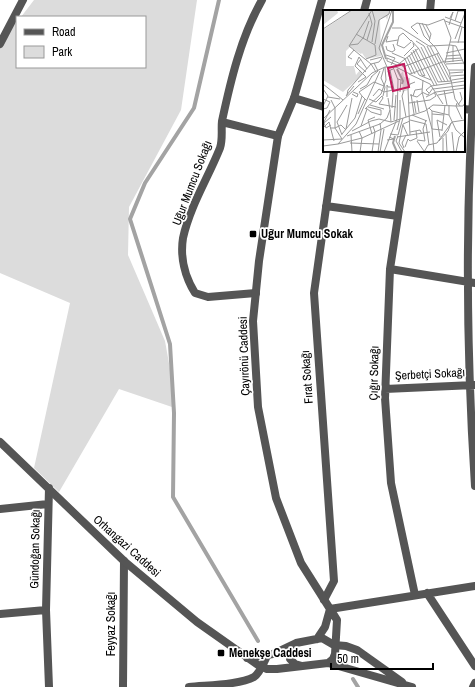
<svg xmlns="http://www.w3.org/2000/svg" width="475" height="687" font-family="'Archivo Narrow',sans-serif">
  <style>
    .green { fill: #dcdcdc }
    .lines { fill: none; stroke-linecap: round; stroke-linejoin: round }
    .stream { stroke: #a3a3a3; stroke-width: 4 }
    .minor { stroke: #555; stroke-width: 8 }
    .tertiary { stroke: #555; stroke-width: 8 }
    .poi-dot { fill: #000; stroke: #fff; stroke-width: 1.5 }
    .labels { text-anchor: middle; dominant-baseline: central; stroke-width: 3.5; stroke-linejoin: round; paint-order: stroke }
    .street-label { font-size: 12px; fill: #000; stroke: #fff }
    .poi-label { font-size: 12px; font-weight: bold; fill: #000; stroke: #fff; text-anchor: start }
    .inset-river { fill: none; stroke: #a3a3a3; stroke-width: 2 }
    .inset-road { fill: none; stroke: #999; stroke-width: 1 }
    .view { fill: #c2185b; fill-opacity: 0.15; stroke: #c2185b; stroke-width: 2 }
    .inset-edge { fill: none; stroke: #000; stroke-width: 2 }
  </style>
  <rect width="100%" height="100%" fill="#fff"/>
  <path class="green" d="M34 0H197L181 110 129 207 128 255 165 341 172 380V407L119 389 59 492 34 468 70 303 0 273V40L17 21V67H145V17H21Z"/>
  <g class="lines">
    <path class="stream" d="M219 0 194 108 145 183 130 219 170 344 174 413 173 497 258 641
      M353 679 358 687"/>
    <path class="minor" d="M364 11 367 0
      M430 11 431 0
      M0 44 23 0
      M475 67C465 206 466 347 475 486
      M294 98 324 107
      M464 109 472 110
      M222 122 278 136
      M408 151 390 269 385 398 391 483 415 595
      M326 206 398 216
      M390 269 475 283
      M256 293 208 297 195 293C185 277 180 257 183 238 190 206 208 178 220 148 223 139 221 129 222 121 231 79 241 37 262 0
      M385 389 474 385
      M0 509 48 504
      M427 593 475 666
      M324 600 334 581 314 293 334 151
      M330 609 475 586
      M46 610 49 488
      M0 614 46 610 49 687
      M123 687 124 561
      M189 687C207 685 239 685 254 677 260 673 264 662 267 656
      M473 687 475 683"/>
    <path class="tertiary" d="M322 0 294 98 278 136 259 261 253 321 258 407 276 498 301 563 337 620 335 654 333 659 328 663
      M0 442 124 561 197 622 258 665 267 669H277L328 663 412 687
      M317 639 325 627 330 609
      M291 647 290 659 295 664 302 666
      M247 658 273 654 296 643 322 638 334 645 346 646 357 650 402 682"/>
  </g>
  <g class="poi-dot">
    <rect x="249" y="230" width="8" height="8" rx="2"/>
    <rect x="217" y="649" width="8" height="8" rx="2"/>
  </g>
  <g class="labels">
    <g class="street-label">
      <text transform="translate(192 183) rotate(-69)">Uğur Mumcu Sokağı</text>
      <text transform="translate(244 356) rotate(-92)">Çayırönü Caddesi</text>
      <text transform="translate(374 373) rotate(-89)">Çığır Sokağı</text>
      <text transform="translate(430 374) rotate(-3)">Şerbetçi Sokağı</text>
      <text transform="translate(307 377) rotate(-94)">Fırat Sokağı</text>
      <text transform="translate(127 546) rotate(42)">Orhangazi Caddesi</text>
      <text transform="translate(35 549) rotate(-89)">Gündoğan Sokağı</text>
      <text transform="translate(111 624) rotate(-90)">Feyyaz Sokağı</text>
    </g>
    <g class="poi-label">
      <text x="261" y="234">Uğur Mumcu Sokak</text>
      <text x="229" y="653">Menekşe Caddesi</text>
    </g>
  </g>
  <g transform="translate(323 10)">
    <rect width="142" height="142" fill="#fff"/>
    <path d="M0 0H14L15 3 0 15ZM67 0 64 10 63 7 57 9 58 46 43 49 39 43 38 44 27 37 23 41V56H31L33 65 37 60 40 64 20 82 0 70V20L28 1ZM80 61 81 67 87 68V74L85 80 79 82 80 71 77 65Z" fill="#dcdcdc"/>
    <path class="inset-river" d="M63 49 59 35 70 12V1M74 59 80 71 79 74M72 126 70 133 74 142"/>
    <path class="inset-road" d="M122 7 138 13M121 9 128 28 122 53M122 11 142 18M132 11 135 1H142M96 13 101 26 112 37 126 61 132 89 137 96M99 13 107 29M103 15 108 24 106 31M126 15 130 2 127 8M69 18H78L106 36 127 35M0 19 29 0M33 24 52 35 53 45 43 49M95 24 88 17 94 13 105 15 121 9M65 26 63 32 75 30M40 29 46 11M132 29 142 3M44 30 49 14 46 3M88 30 96 39 114 75M93 31 101 36 119 72M49 32 52 11 49 0M88 32 81 38 74 35 76 26 80 23 88 31M127 32H142M135 33 139 17M52 34 56 10 66 4 67 0M27 35 35 34 40 28M127 35 133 36 142 56M63 36 64 40 69 42 72 40 70 34M104 36 122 72M107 36 125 71M130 36V52M98 37 115 72 129 71M92 39 111 75M90 40 102 66M88 42 99 65 102 66M69 43 83 49M123 43 142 39M114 44 128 71M63 45 72 48 68 55M86 45 96 65 108 70M81 46 91 36 90 33M123 46 138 45M84 47 92 64M29 49 25 47 31 40M38 49 34 54 43 62M82 49 89 64M122 49 139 48M47 50 59 47M122 52 140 50M79 53 80 57 116 43M123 54 142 53M74 55 64 51V48L78 54M64 57 56 38 69 0M72 57 96 38M73 57 87 64 122 51M67 60 71 80M126 60H142M53 62 48 54 56 52 59 48M127 63 140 62M86 64 107 74 120 94M128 66 142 65M48 67 55 61 51 53M75 69 78 70 77 82M100 70 99 82 109 119 111 142M129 70 142 68M35 72 43 67 32 56 36 47 44 59M0 74 20 90M0 79 5 86 0 96M37 79 44 75 49 66M110 79 142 75M81 80 79 86 83 107M121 80 124 95M99 82 105 85 110 78M106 83 103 80 108 76 142 71M29 84 34 87 35 84 30 82M88 84 91 104M24 85 25 80 48 54 26 36 49 0M87 85 94 87 99 83M115 85 131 82M23 86 31 76M39 86 36 82 51 72 61 76M50 86 56 79 61 82 70 80M60 86 62 77 58 68 61 58M90 86 92 80 99 79M5 87 17 89M64 87V75L65 77H69M103 87 113 82 142 78M65 88 67 100M0 89 7 92 4 98 0 99M46 89 53 92 59 86 60 88 56 94 73 97M94 90 96 102M91 91 93 103M86 93 107 90 113 86 111 82M47 95 61 99M135 95 139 89 137 82M43 98 48 102 58 105V100L45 97M69 98 70 83 65 61 70 59M106 98 109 101V119L119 120M42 99 58 84 63 70 62 57M109 101 126 105V95M35 104 42 89M109 104 121 105M89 105 104 111M126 105 133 120 142 128M8 107 1 113 3 118 8 115M0 109 49 63 62 57H73M139 109 133 96H140L142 93M71 110 73 85M87 110 103 114 106 135M1 112 7 100M80 115 85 126M38 116 44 99M0 118 6 112 11 131M7 118H12V98L8 90M23 119 29 88M74 120 77 109V90M29 121 48 111 56 109 68 112 102 101 110 95 133 96 134 93M36 121 39 128 37 142M119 121 122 95M87 122 97 120 99 124M129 122 131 142M19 124 32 108 39 86 44 91M49 124 45 110 52 107M67 124 75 125 80 108M123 124 124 142M19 125 14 112 24 95M28 125 29 142M87 125 85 79 87 74 92 72M24 126 57 114 64 108 67 100 68 112M75 126 73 131 79 142M74 127 107 122M117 127 114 110 124 115M120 128V142M19 129 12 118 18 115 23 120M0 130 19 129M64 130 71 129 66 127M94 130 102 131 100 119 103 110M94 131 101 141M116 131 125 121 128 113M27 133 56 134M15 134 39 128 76 111M0 136 15 134 33 114 57 61M82 137 85 129 87 131 94 128 93 121M81 138 79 133 83 125M49 142 52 122 50 116M55 142 58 120 57 113M57 142 61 119M61 142 74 109 75 70 70 57M82 142 76 133 80 114 87 111M101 142 105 135 114 133 129 112 142 110M133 142 136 127 142 121"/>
    <path class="view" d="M81 54 86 77 70 81 65 58Z"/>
    <rect width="142" height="142" class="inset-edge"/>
  </g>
  <rect x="16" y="16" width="130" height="52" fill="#ffffff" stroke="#999999"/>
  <rect x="24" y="29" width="20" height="6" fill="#555555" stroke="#999999"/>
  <text x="52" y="36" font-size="12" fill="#000000">Road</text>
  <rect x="24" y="46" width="20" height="12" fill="#dcdcdc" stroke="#999999"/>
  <text x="52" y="56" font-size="12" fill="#000000">Park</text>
  <path d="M331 663v6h102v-6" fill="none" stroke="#000000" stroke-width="2"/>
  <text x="337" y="663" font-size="12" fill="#000000" stroke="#ffffff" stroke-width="3" paint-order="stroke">50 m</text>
</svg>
